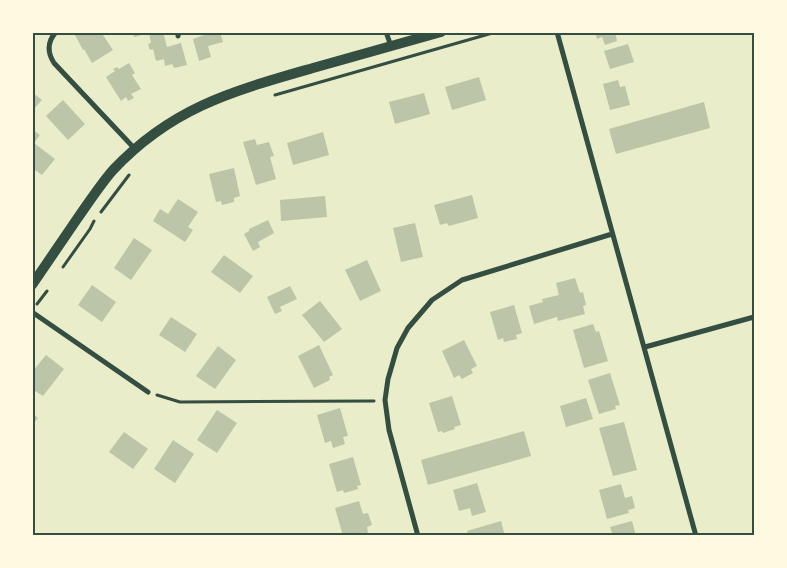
<svg xmlns="http://www.w3.org/2000/svg" width="787" height="568" font-family="'Roboto Condensed',sans-serif">
  <style>
    .building { fill: #bcc5a7 }
    .lines { fill: none; stroke-linecap: round; stroke-linejoin: round }
    .path { stroke: #344e41; stroke-width: 3 }
    .minor { stroke: #344e41; stroke-width: 5 }
    .secondary { stroke: #344e41; stroke-width: 10 }
    .neatline { fill: none; stroke: #344e41; stroke-width: 2 }
  </style>
  <rect width="100%" height="100%" fill="#e9edc9"/>
  <path class="building" d="M79 32H101L113 50 92 63 84 49 83 50 75 35Z
    M133 32H163L167 47 181 43 187 65 174 68 172 64 165 66 164 59 156 61 153 49 150 50 148 44 151 43 149 33 134 37Z
    M203 32H220L223 42 208 46 211 57 199 61 193 39 204 35Z
    M595 32H615L617 41 605 45 602 37 597 39Z
    M628 44 634 62 610 69 604 51Z
    M129 63 135 73 132 75 141 89 131 94 134 98 128 101 126 97 121 101 106 77 115 71 113 69 117 67 119 69Z
    M479 77 486 100 452 110 445 87Z
    M618 80 620 87 625 86 630 105 610 110 603 84Z
    M32 92 42 100 32 111Z
    M424 93 430 114 395 124 389 102Z
    M63 100 85 124 68 140 46 116Z
    M704 102 710 128 616 154 609 129Z
    M32 129 40 135 34 143 55 159 42 175 32 168Z
    M323 132 329 155 293 165 287 143Z
    M255 139 257 145 269 142 274 156 270 157 276 179 256 185 243 142Z
    M234 168 240 196 234 198V202L222 205 221 201 216 202 209 174Z
    M472 195 478 218 449 226 447 223 440 225 434 205Z
    M325 196 327 217 281 221 280 200Z
    M178 199 198 212 188 227 193 230 185 242 153 221 160 209 168 214Z
    M268 220 274 233 258 242 260 247 253 251 244 234 249 231V229Z
    M415 223 423 257 401 262 393 228Z
    M134 238 152 250 131 280 114 268Z
    M224 255 253 276 240 293 211 272Z
    M367 260 381 291 360 301 345 270Z
    M575 278 580 293 583 292 586 305 583 306 585 314 558 321 557 317 534 324 529 306 543 302 542 299 559 295 556 283Z
    M92 285 116 302 102 322 78 305Z
    M290 286 297 299 280 307 282 311 275 314 267 297Z
    M320 301 342 329 324 342 302 315Z
    M514 305 522 333 516 335 517 339 504 342 503 338 498 340 490 312Z
    M171 317 197 334 185 352 159 335Z
    M593 324 596 332 599 331 608 361 584 368 573 330Z
    M464 340 477 366 471 369 473 373 462 379 459 375 454 378 442 351Z
    M319 345 333 375 329 377 330 380 314 388 298 356Z
    M218 346 236 360 215 389 196 376Z
    M46 355 64 369 43 396 32 389V372Z
    M610 373 620 405 615 406 616 409 599 414 588 380Z
    M452 396 461 425 454 427 455 429 443 433 442 431 438 432 429 403Z
    M586 398 593 419 566 427 560 406Z
    M340 408 348 436 343 437 345 444 333 448 331 441 325 443 317 415Z
    M217 410 237 423 217 453 197 440Z
    M32 413 38 418 32 425Z
    M624 422 637 470 613 476 599 428Z
    M524 431 531 456 428 485 421 460Z
    M124 432 148 449 133 469 109 452Z
    M173 440 194 454 175 483 154 469Z
    M353 457 361 485 357 486 358 489 344 493 343 490 337 492 329 464Z
    M477 483 486 512 472 516 470 508 459 511 453 490Z
    M621 484 625 498 632 496 635 508 628 510 629 513 607 519 599 490Z
    M359 501 363 514 368 513 372 525 367 527 368 533 358 536H343L335 508Z
    M501 521 505 536H469L467 531Z
    M632 521 636 536H613L610 527Z"/>
  <g class="lines">
    <path class="path" d="M275 95 496 32
      M101 212 129 175
      M63 267 90 229 94 221
      M37 304 47 291
      M157 395 180 402 374 401"/>
    <path class="minor" d="M56 32C47 42 47 52 54 63L135 149
      M386 32 391 46
      M557 32 696 536
      M178 36 179 32
      M32 312 148 392
      M645 347 754 317
      M418 536 389 430 385 400 388 379 393 362 397 348 408 328 432 300 462 280 612 234"/>
    <path class="secondary" d="M32 285C47 263 62 241 77 219 89 202 100 185 113 170 172 107 233 91 313 68 356 56 399 44 441 32"/>
  </g>
  <rect width="787" height="568" fill="none" stroke="#fefae0" stroke-width="68"/>
  <rect x="34" y="34" width="719" height="500" class="neatline"/>
</svg>
